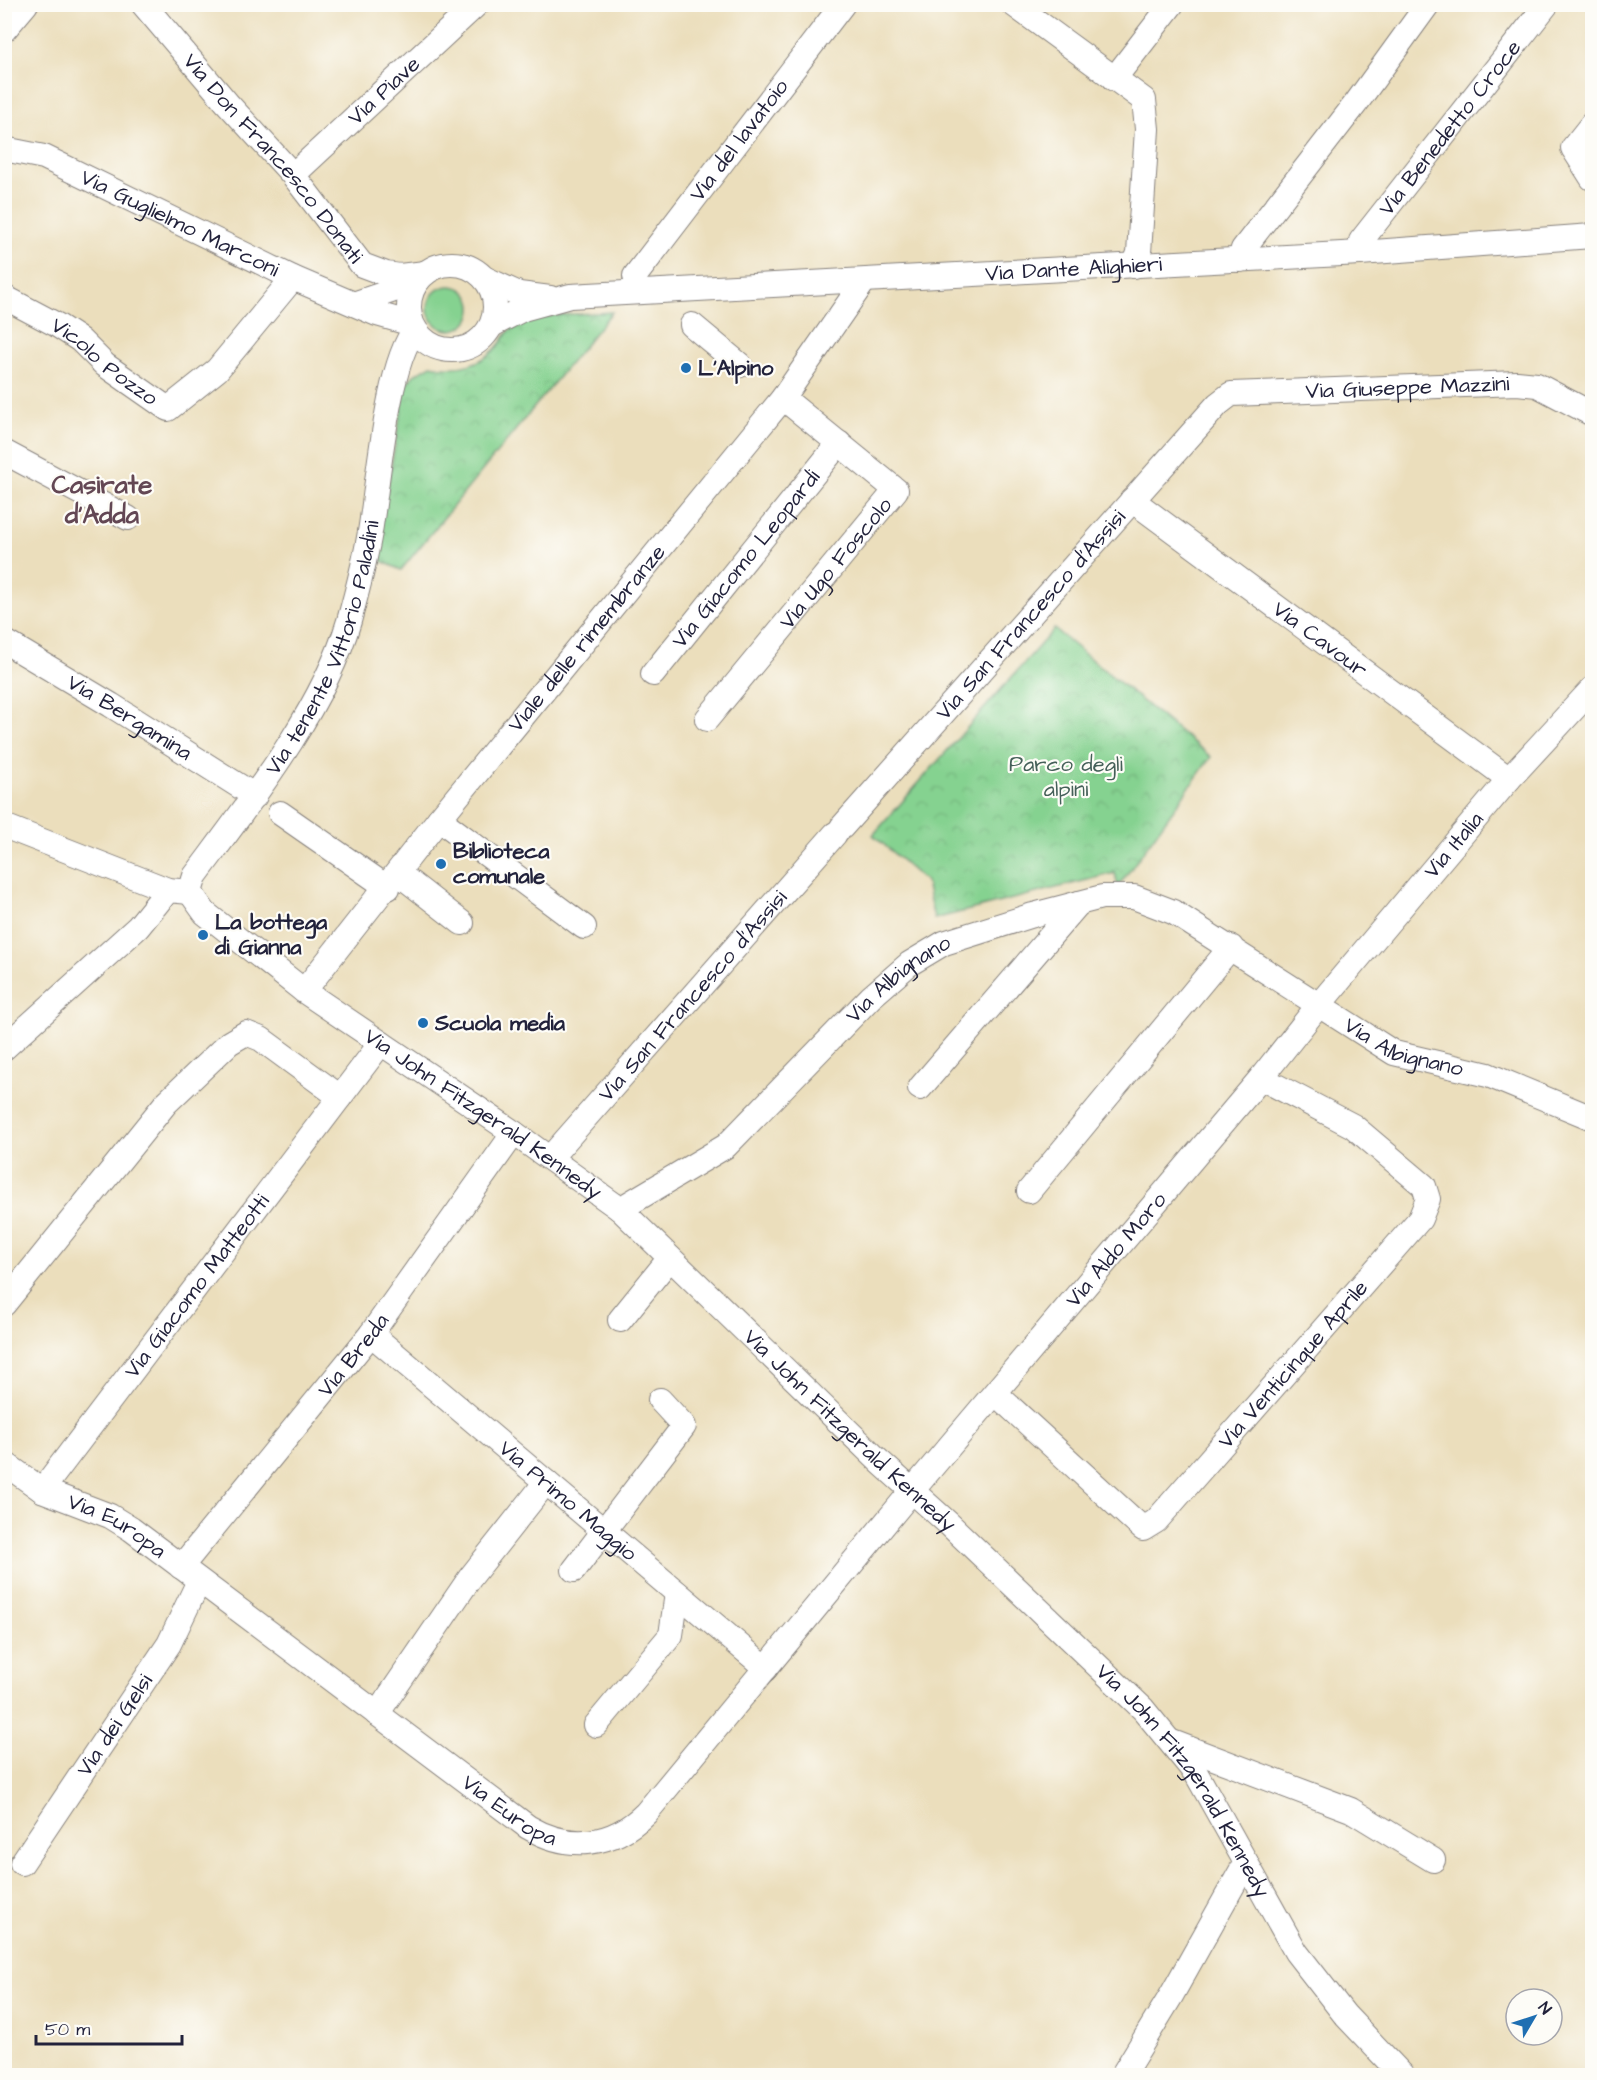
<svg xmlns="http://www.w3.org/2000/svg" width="1597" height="2080" font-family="'Architects Daughter',sans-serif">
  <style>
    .grass { fill: #85d290; stroke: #547a66; stroke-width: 1.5 }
    .park { fill: url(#park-crowns); stroke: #547a66; stroke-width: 1.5 }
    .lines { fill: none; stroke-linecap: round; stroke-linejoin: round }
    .minor-casing { stroke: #86807c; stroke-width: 26 }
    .minor { stroke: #fff; stroke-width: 24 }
    .poi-dot { fill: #1f6fb2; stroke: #fdfcf7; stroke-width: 2 }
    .labels { text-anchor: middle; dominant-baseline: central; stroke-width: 4.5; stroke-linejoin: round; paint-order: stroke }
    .street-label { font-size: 22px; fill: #22223b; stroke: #fdfcf7 }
    .poi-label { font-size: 22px; font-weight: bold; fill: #22223b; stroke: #fdfcf7; text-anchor: start }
    .park-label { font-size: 22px; fill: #456059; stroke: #fdfcf7 }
    .quarter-label { font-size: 26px; font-weight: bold; fill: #634754; stroke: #fdfcf7 }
  </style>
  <defs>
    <pattern id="park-crowns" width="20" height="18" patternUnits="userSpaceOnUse" patternTransform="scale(1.5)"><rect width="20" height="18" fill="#85d290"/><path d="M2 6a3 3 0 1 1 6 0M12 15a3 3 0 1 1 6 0" fill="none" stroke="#73b47d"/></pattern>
  </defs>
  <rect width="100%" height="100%" fill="#fdfcf7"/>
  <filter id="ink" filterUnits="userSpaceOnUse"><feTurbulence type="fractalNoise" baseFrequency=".0167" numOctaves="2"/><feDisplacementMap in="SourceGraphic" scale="12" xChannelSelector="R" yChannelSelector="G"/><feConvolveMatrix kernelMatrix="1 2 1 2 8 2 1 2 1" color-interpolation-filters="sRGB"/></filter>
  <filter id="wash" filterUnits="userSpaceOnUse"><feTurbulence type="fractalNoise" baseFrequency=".008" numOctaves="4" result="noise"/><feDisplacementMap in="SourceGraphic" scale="24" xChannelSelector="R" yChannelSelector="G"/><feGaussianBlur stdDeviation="1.35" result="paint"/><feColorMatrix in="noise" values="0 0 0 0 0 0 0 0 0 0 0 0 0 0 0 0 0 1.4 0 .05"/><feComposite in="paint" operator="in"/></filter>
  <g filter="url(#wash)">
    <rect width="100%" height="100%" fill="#ebdebc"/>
    <path class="grass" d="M428 308a22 22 0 1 1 44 0a22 22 0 1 1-44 0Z"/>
    <path class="park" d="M612 312 401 570 377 559 376 549 406 384 414 375 431 365C458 371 485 365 501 342 507 333 513 324 524 320 542 314 591 314 612 312Z
      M1054 629 1211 757 1118 887 1115 873 934 919 926 882 873 835Z"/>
  </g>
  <g filter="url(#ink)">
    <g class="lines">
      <g class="minor-casing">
        <g id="minor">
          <path id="s1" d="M143 4 227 103 293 175 362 265 386 274 400 276 425 273"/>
          <path d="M1013 4 1144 100 1147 129 1139 253 1134 266"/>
          <path d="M4 30 26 4"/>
          <path d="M1114 79 1172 4"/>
          <path d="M1592 124 1573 148 1592 178"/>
          <path id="s2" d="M4 149 44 157 293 278 377 314 412 324"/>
          <path id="s3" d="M293 175 477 4"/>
          <path id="s4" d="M1360 253 1361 241 1547 4"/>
          <path d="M1240 260 1243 249 1357 102 1428 4"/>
          <circle cx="452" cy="307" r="43"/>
          <path id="s5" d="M635 276 843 4"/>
          <path d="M486 279 519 294 550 298"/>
          <path id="s6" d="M4 297 57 325 80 340 105 365 168 409 217 370 293 278"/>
          <path d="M356 303 415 283"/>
          <path id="s7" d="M492 325 523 309 570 296 1360 253 1592 236"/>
          <path d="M692 325 740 365"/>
          <path d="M4 452 128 518"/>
          <path id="s8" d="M1132 500 1509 779"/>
          <path id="s9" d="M4 641 111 705 255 796"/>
          <path id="s10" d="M653 674 839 443"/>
          <path id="s11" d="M707 719 896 490 783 398"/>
          <path d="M280 813 388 888"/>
          <path d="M439 819 584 927"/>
          <path d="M4 826 168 890"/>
          <path id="s12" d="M842 827 1218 404 1231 394 1517 383 1537 385 1592 414"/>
          <path d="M398 873 462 923"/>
          <path id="s13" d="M190 892 205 913 304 991 514 1133 620 1209 879 1461 949 1524 1143 1709 1197 1775 1296 1952 1345 2015 1403 2076"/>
          <path id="s14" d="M190 892 195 876C250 802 323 710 349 621 357 592 365 561 370 532 378 484 387 364 415 330"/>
          <path id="s15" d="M304 991 439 819 783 398 864 281"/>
          <path d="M4 1048 138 927 168 890 190 892"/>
          <path d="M920 1088 1079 903"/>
          <path id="s16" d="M550 1158 835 834"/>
          <path d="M1029 1191 1231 947"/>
          <path id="s17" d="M620 1209 726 1146 871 997 909 964 944 943 1033 915 1102 897H1134L1173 912 1394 1053 1488 1075 1592 1118"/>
          <path d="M4 1304 166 1103 229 1043 246 1033 261 1039 340 1097"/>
          <path d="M620 1320 670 1258"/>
          <path id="s18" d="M371 1334 766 1668"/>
          <path id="s19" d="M996 1394 1143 1529 1156 1521 1420 1219 1428 1199 1424 1186 1353 1126 1261 1078"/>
          <path id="s20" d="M4 1463 42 1490 110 1516 131 1529 528 1827C569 1851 612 1847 646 1813L911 1492 1261 1078 1318 1006 1509 779 1592 689"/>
          <path id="s21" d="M42 1490 381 1043"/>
          <path id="s22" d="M181 1567 371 1334 514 1133"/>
          <path d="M574 1570 684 1426 660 1400"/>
          <path d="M377 1714 470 1578 546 1482"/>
          <path d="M596 1725 671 1635 677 1593"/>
          <path d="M1172 1742 1351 1810 1433 1860"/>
          <path id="s23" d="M22 1863 169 1644 199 1581"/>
          <path d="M1122 2076 1171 1996 1246 1862"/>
        </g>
      </g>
      <use href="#minor" class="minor"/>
    </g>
  </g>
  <g class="poi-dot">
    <circle cx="686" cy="368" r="6"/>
    <circle cx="441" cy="864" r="6"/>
    <circle cx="203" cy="935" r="6"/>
    <circle cx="423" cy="1023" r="6"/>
  </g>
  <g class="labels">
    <g class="street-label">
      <text stroke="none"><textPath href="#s3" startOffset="124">Via Piave</textPath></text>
      <text stroke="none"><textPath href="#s4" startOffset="156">Via Benedetto Croce</textPath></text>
      <text stroke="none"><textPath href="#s5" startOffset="171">Via del lavatoio</textPath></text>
      <text stroke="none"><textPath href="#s1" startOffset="202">Via Don Francesco Donati</textPath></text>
      <text stroke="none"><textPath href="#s2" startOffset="192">Via Guglielmo Marconi</textPath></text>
      <text stroke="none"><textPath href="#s7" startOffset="588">Via Dante Alighieri</textPath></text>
      <text stroke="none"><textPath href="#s6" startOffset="120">Vicolo Pozzo</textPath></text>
      <text stroke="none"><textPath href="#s12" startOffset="759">Via Giuseppe Mazzini</textPath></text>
      <text stroke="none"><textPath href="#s10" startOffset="148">Via Giacomo Leopardi</textPath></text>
      <text stroke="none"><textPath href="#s11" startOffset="202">Via Ugo Foscolo</textPath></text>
      <text stroke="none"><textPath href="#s12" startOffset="284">Via San Francesco d'Assisi</textPath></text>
      <text stroke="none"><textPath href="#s15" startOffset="452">Viale delle rimembranze</textPath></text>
      <text stroke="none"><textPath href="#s8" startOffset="234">Via Cavour</textPath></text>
      <text stroke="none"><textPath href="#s14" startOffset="282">Via tenente Vittorio Paladini</textPath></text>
      <text stroke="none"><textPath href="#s9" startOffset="147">Via Bergamina</textPath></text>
      <text stroke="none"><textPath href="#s20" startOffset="2030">Via Italia</textPath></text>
      <text stroke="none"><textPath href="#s17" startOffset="364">Via Albignano</textPath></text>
      <text stroke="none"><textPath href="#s16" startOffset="216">Via San Francesco d'Assisi</textPath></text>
      <text stroke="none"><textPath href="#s17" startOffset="930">Via Albignano</textPath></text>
      <text stroke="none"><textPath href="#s13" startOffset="369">Via John Fitzgerald Kennedy</textPath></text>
      <text stroke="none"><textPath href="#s20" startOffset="1503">Via Aldo Moro</textPath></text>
      <text stroke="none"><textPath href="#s21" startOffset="256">Via Giacomo Matteotti</textPath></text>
      <text stroke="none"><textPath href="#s22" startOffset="273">Via Breda</textPath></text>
      <text stroke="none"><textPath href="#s19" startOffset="423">Via Venticinque Aprile</textPath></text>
      <text stroke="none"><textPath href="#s13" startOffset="855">Via John Fitzgerald Kennedy</textPath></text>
      <text stroke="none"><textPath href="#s18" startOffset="258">Via Primo Maggio</textPath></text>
      <text stroke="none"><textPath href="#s20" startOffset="130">Via Europa</textPath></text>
      <text stroke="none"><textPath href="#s23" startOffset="166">Via dei Gelsi</textPath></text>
      <text stroke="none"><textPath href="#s13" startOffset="1341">Via John Fitzgerald Kennedy</textPath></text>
      <text stroke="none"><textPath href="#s20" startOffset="616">Via Europa</textPath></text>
    </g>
    <g class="poi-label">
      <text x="698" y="368">L'Alpino</text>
      <text x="453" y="851">Biblioteca<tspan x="453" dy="25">comunale</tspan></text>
      <text x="215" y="922">La bottega<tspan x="215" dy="25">di Gianna</tspan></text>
      <text x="435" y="1023">Scuola media</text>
    </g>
    <g class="park-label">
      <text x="1066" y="764">Parco degli<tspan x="1066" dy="25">alpini</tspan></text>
    </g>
    <g class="quarter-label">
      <text x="102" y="485">Casirate<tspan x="102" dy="30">d'Adda</tspan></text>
    </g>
  </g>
  <rect width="1597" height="2080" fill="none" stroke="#fdfcf7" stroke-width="24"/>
  <g transform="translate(1534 2017) rotate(51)"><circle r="28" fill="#fdfcf7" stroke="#a5a5ac" stroke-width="1.5"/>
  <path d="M0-4.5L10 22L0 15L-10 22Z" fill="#1f6fb2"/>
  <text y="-9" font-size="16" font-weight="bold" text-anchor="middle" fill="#22223b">N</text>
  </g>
  <path d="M36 2035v9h146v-9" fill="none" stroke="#22223b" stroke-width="3"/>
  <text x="45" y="2035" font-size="18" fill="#22223b" stroke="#fdfcf7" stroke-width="4.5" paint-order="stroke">50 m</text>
</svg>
